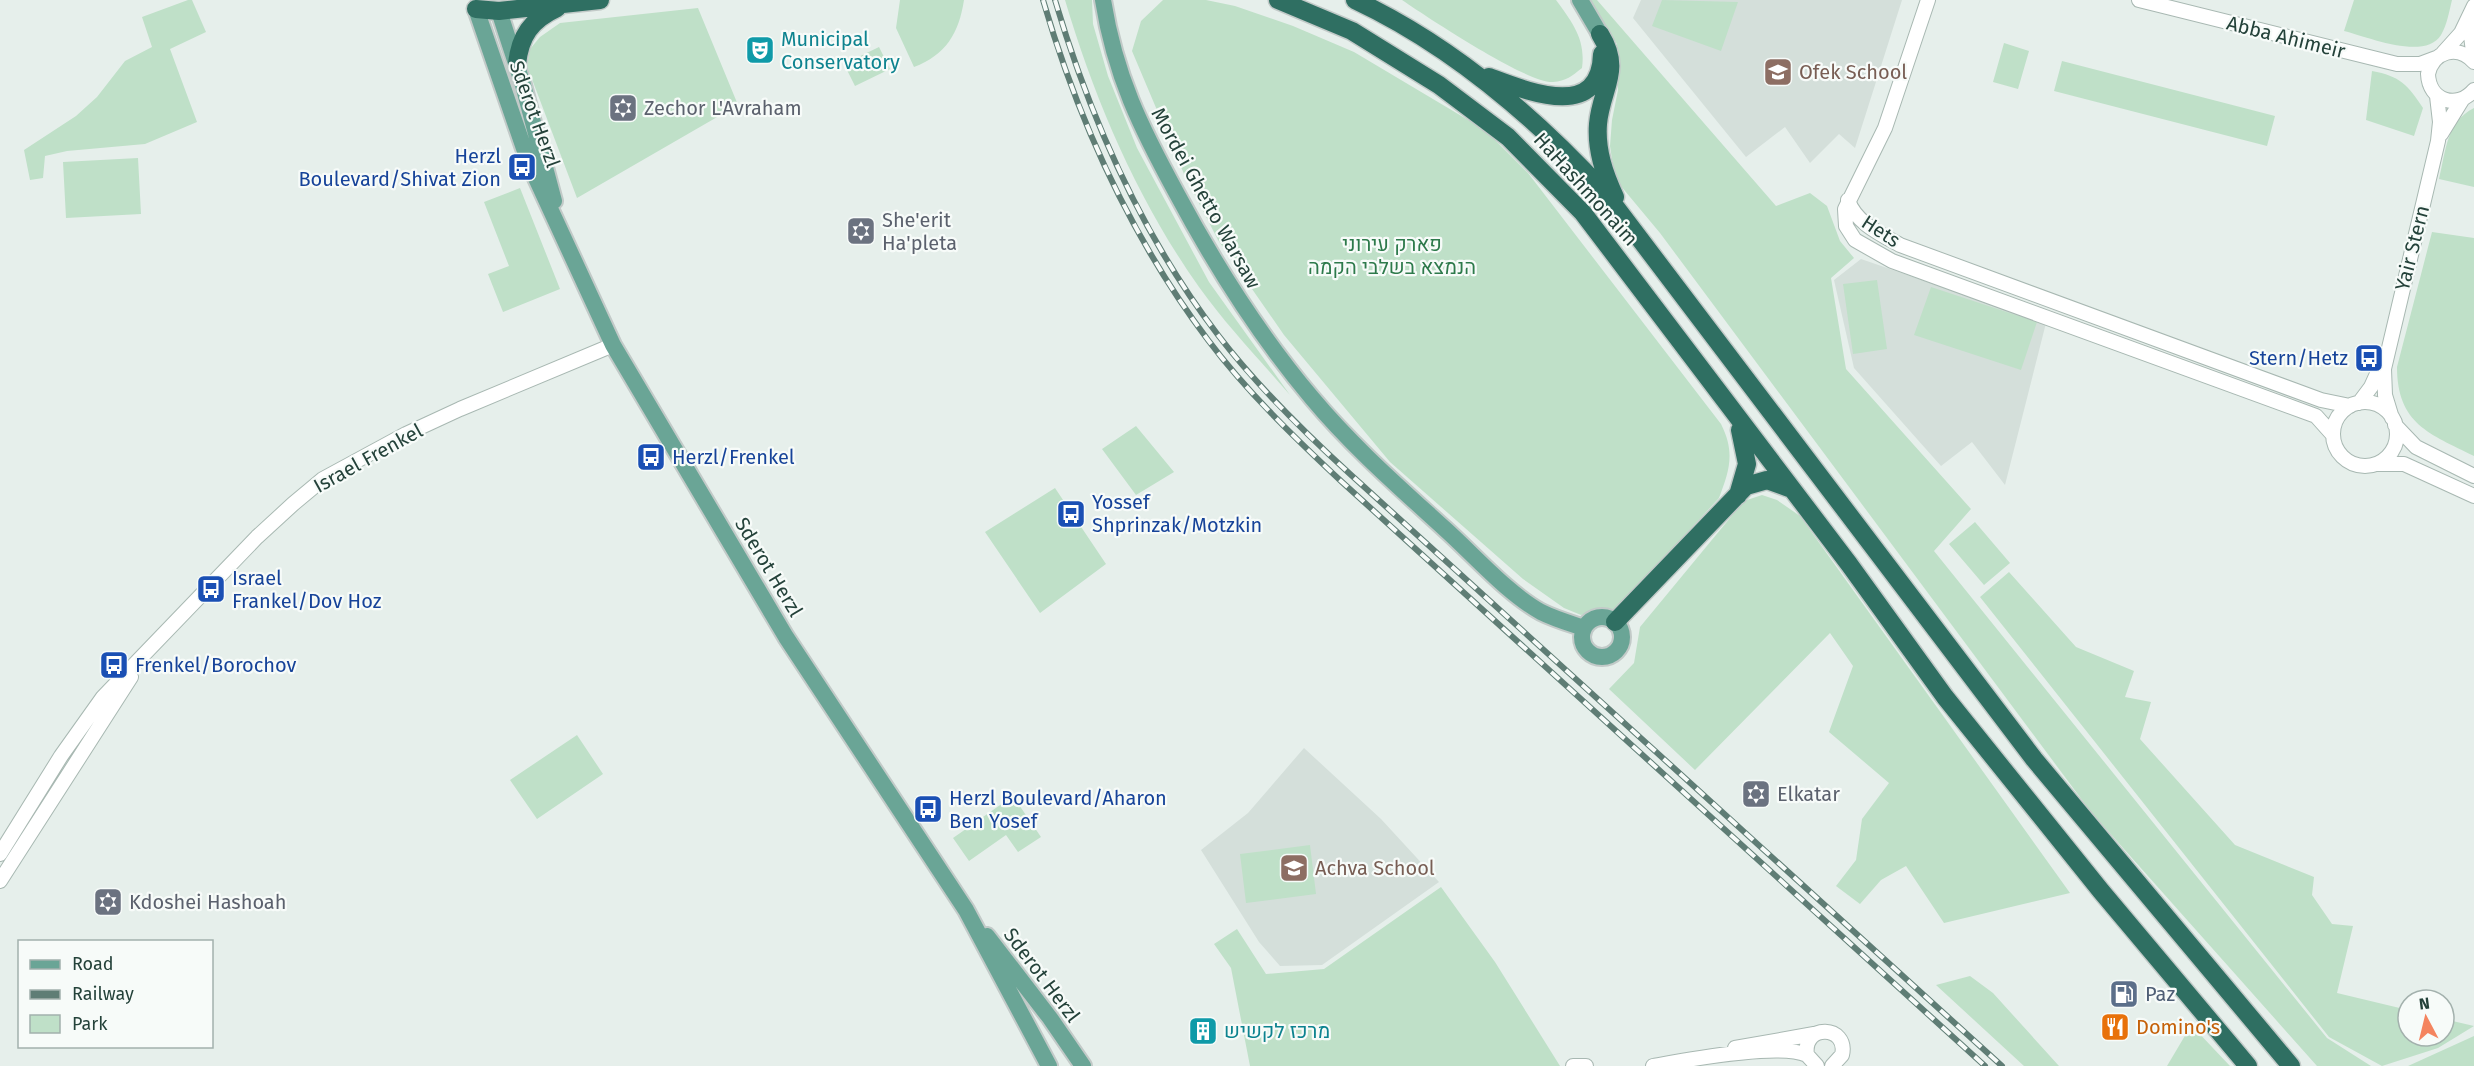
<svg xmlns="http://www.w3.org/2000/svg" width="2474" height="1066" font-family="'Fira Sans',Heebo,sans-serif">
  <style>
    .built { fill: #d4dfda }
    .green { fill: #bfe0c8 }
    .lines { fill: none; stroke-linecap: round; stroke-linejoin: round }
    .minor-casing { stroke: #a8b8b2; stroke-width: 16 }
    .major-casing { stroke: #c2cac8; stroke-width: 20 }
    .highway-casing { stroke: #c2cac8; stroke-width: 21 }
    .minor { stroke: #fff; stroke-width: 14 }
    .major { stroke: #6aa596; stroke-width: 16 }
    .highway { stroke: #2f6f62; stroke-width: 18 }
    .rail-casing { stroke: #5f7d75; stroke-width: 6 }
    .rail { stroke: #f7fbf9; stroke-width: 4; stroke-dasharray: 11; stroke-linecap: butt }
    .labels { text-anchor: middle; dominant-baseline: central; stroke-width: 4.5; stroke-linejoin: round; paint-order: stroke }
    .street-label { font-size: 20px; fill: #24423a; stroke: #f7fbf9 }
    .culture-label { font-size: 20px; fill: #0d838f; stroke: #f7fbf9; text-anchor: start }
    .education-label { font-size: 20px; fill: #785e54; stroke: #f7fbf9; text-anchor: start }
    .worship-label { font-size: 20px; fill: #5b616d; stroke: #f7fbf9; text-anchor: start }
    .transit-label { font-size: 20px; fill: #164399; stroke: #f7fbf9; text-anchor: start }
    .park-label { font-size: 20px; fill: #2d7a4b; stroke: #f7fbf9 }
    .service-label { font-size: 20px; fill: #4e5e75; stroke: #f7fbf9; text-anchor: start }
    .food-label { font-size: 20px; fill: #c56008; stroke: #f7fbf9; text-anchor: start }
  </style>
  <rect width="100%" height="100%" fill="#e6efeb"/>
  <path class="built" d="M1641 0H1902L1855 148 1839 134 1810 163 1785 127 1746 157 1633 18Z
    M1861 259 2046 323 2005 485 1972 442 1941 466 1854 368 1834 280Z
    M1304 748 1381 819 1439 882 1322 965 1280 966 1259 942 1201 850 1248 813Z"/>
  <path class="green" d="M188 0H192L206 32 170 49 197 122 145 144 67 151 45 156 43 178 30 180 24 150 76 116 97 97 125 61 152 47 142 17Z
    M900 0H964C959 33 946 55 914 67L896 28Z
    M1065 0H1092L1093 24 1108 76 1137 148 1209 282 1290 395C1260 360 1226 325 1199 287 1138 201 1095 101 1065 0Z
    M1163 0H1206L1235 6 1293 26 1354 52 1485 130 1528 173 1721 424C1735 452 1730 469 1719 498L1614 612 1600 608 1581 615 1564 608 1523 579 1390 462 1284 335 1218 240 1184 174 1132 51 1141 21Z
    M1402 0H1556C1572 22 1586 39 1582 68 1572 76 1566 81 1553 82 1528 84 1427 17 1402 0Z
    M1587 0H1597L1776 206 1810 193 1827 206 1840 241 1854 258 1831 278 1846 369 1971 509 1934 551 2327 1038 2371 1066H2317L2091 812 1660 233 1615 179 1610 146 1612 120 1618 90 1617 44Z
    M1662 0 1738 2 1721 51 1652 26Z
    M2354 0H2452C2449 12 2447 25 2441 35 2425 61 2368 37 2344 31Z
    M698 8 738 105 577 198 527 66 530 49 540 37 560 23Z
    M2004 43 2029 51 2018 89 1993 82Z
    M879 47 890 69 855 86 844 64Z
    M2062 61 2275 116 2267 146 2054 91Z
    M2372 71C2400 76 2408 85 2423 108L2414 136 2366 120Z
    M2474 108V187L2439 179C2446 151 2446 122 2474 108Z
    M138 158 141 214 66 218 63 162Z
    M520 188 560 289 503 312 488 274 509 266 484 202Z
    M2432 232 2474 238V456C2430 434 2397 424 2397 367Z
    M1877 280 1887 349 1853 354 1843 284Z
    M1931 287 2037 322 2021 370 1914 335Z
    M1136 426 1174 472 1136 495 1102 449Z
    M1055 488 1106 564 1040 613 985 532Z
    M1762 495 1777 500 1800 516 2070 893 1944 923 1906 866 1881 880 1860 904 1836 886 1856 860 1862 819 1889 783 1829 732 1853 666 1830 633 1695 770 1609 689 1634 663 1640 627 1744 501Z
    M1975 522 2010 563 1984 585 1949 544Z
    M2009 572 2076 647 2134 671 2125 697 2151 702 2140 739 2235 845 2314 877 2312 895 2332 924 2353 926 2337 993 2408 1010V1036H2444V1019L2474 1026 2438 1048 2382 1066 2329 1037 1980 597Z
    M577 735 603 774 537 819 510 780Z
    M1013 796 1041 837 1018 852 1006 835 969 861 953 838Z
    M1310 845 1316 894 1246 903 1240 854Z
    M1441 887 1495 962 1560 1066H1250L1231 968 1214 944 1237 929 1266 974 1324 969Z
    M1970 976 1993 993 2059 1066H2024L1936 985Z
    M2195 1029 2230 1066H2167L2186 1034Z
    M2474 1036V1066H2408Z"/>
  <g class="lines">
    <g class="minor-casing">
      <path id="minor" d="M1928 0 1885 128 1845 209 1846 226 1855 240 1892 261 2316 416 2333 435
        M2139 0 2397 64H2420L2436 58
        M2473 17 2471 36 2474 59
        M2443 53 2461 33 2474 6
        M2474 62C2458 44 2433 51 2428 74 2429 101 2457 110 2474 90
        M2441 134 2462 100
        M1848 200C1855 222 1880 234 1900 245L2321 400 2350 406
        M2333 434a32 32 0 1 1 64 0a32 32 0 1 1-64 0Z
        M2359 403 2371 387 2381 365
        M2392 418 2385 395 2384 369 2438 141 2440 122 2437 96
        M2395 425 2416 447 2474 476
        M2378 464H2404L2474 496
        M0 854 61 756 103 697 257 537 293 504 323 479 406 434 460 409 613 345
        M0 881 131 677
        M1735 1048 1814 1034
        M1573 1066H1586
        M1653 1066C1686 1060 1779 1042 1807 1055
        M1817 1066 1807 1055C1802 1023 1849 1025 1842 1055L1832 1066"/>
    </g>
    <g class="major-casing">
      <path id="major" d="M1103 0C1115 76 1141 128 1177 194 1216 267 1259 335 1312 398 1352 446 1399 487 1445 529 1474 555 1507 593 1541 612 1555 619 1569 623 1584 628
        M1580 0 1600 34
        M476 9 529 163 613 345 786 637 966 910 1049 1066
        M499 11 523 85 554 201
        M1582 637a20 20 0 1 1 40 0a20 20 0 1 1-40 0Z
        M987 936 1050 1018 1083 1066"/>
    </g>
    <g class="highway-casing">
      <path id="highway" d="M1278 0 1352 31 1439 85 1508 137 1583 213 1849 564 1945 697 2101 891 2248 1066
        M1355 0C1451 45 1534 116 1605 193L2034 759 2291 1066
        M476 9 499 11 600 0
        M1600 34C1623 71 1601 88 1598 124 1596 150 1604 173 1615 197
        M517 64C520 36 531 20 557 8
        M1489 77C1527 91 1600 122 1602 54
        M1738 495 1747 464 1740 430
        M1615 622 1746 486 1767 480 1789 488"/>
    </g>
    <use href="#minor" class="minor"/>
    <use href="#major" class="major"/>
    <use href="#highway" class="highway"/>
    <g class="rail-casing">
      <path id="rail" d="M1043 0C1078 120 1132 239 1208 340 1247 392 1295 438 1342 482L1985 1066
        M1055 0C1090 118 1143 237 1218 335 1257 386 1303 431 1350 474L2002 1066"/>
    </g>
    <use href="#rail" class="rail"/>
  </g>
  <defs>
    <g id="theatre-square" transform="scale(1.5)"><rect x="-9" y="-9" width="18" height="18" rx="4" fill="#0f9aa8" stroke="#f7fbf9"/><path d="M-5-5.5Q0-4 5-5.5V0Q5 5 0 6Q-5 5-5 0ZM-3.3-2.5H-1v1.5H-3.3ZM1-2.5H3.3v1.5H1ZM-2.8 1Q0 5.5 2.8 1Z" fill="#fff"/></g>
    <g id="school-square" transform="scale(1.5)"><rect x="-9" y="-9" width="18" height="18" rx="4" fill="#8d6e63" stroke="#f7fbf9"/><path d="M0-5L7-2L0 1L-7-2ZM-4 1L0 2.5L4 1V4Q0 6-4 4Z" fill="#fff"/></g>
    <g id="synagogue-square" transform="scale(1.5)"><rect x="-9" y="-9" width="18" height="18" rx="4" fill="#6b7280" stroke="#f7fbf9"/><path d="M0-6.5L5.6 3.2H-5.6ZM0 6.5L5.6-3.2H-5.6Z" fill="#fff"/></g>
    <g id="bus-square" transform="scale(1.5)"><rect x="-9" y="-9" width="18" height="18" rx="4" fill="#1a4fb4" stroke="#f7fbf9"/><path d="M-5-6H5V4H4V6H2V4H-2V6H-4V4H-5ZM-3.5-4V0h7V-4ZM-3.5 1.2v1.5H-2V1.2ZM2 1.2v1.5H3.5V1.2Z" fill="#fff"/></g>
    <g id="fuel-square" transform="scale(1.5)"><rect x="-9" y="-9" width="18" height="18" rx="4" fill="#5c6f8a" stroke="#f7fbf9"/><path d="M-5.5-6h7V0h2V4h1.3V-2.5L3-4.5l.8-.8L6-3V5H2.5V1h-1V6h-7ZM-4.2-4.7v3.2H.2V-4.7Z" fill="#fff"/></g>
    <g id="restaurant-square" transform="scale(1.5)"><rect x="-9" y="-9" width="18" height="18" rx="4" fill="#e8710a" stroke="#f7fbf9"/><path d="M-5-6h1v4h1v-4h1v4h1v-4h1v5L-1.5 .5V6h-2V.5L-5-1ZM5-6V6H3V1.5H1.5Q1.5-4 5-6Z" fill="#fff"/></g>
    <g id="building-square" transform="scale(1.5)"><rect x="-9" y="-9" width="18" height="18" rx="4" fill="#0f9aa8" stroke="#f7fbf9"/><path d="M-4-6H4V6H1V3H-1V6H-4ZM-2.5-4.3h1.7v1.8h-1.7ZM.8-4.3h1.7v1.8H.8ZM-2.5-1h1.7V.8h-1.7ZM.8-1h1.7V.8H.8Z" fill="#fff"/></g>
  </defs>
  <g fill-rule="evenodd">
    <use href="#theatre-square" x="760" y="50"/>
    <use href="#school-square" x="1778" y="72"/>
    <use href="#synagogue-square" x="623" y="108"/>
    <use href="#bus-square" x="522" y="167"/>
    <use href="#synagogue-square" x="861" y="231"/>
    <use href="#bus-square" x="2369" y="358"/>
    <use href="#bus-square" x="651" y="457"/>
    <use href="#bus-square" x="1071" y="514"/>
    <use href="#bus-square" x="211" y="589"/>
    <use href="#bus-square" x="114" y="665"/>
    <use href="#synagogue-square" x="1756" y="794"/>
    <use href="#bus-square" x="928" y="809"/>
    <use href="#school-square" x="1294" y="868"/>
    <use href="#synagogue-square" x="108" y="902"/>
    <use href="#fuel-square" x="2124" y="994"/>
    <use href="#restaurant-square" x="2115" y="1027"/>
    <use href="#building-square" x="1203" y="1031"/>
  </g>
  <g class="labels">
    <g class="street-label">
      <text transform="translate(2286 37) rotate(14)">Abba Ahimeir</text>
      <text transform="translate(535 114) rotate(70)">Sderot Herzl</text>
      <text transform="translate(1586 189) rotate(48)">HaHashmonaim</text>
      <text transform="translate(1206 198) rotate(61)">Mordei Ghetto Warsaw</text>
      <text transform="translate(1881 231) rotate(33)">Hets</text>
      <text transform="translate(2412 248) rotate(-76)">Yair Stern</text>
      <text transform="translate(368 458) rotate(-29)">Israel Frenkel</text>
      <text transform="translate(769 567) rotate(59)">Sderot Herzl</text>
      <text transform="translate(1042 975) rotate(53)">Sderot Herzl</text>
    </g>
    <g class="culture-label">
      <text x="781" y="39">Municipal<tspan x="781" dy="23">Conservatory</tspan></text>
      <text x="1224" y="1031">מרכז לקשיש</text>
    </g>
    <g class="education-label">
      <text x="1799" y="72">Ofek School</text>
      <text x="1315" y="868">Achva School</text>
    </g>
    <g class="worship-label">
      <text x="644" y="108">Zechor L'Avraham</text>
      <text x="882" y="220">She'erit<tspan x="882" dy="23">Ha'pleta</tspan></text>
      <text x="1777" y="794">Elkatar</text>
      <text x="129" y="902">Kdoshei Hashoah</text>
    </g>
    <g class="transit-label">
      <text x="501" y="156" text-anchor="end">Herzl<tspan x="501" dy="23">Boulevard/Shivat Zion</tspan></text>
      <text x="2348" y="358" text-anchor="end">Stern/Hetz</text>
      <text x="672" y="457">Herzl/Frenkel</text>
      <text x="1092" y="502">Yossef<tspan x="1092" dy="23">Shprinzak/Motzkin</tspan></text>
      <text x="232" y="578">Israel<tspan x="232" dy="23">Frankel/Dov Hoz</tspan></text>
      <text x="135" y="665">Frenkel/Borochov</text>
      <text x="949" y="798">Herzl Boulevard/Aharon<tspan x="949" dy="23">Ben Yosef</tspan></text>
    </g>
    <g class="park-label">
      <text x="1392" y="244">פארק עירוני<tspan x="1392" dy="23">הנמצא בשלבי הקמה</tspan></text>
    </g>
    <g class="service-label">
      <text x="2145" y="994">Paz</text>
    </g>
    <g class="food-label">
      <text x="2136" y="1027">Domino's</text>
    </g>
  </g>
  <rect x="18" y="940" width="195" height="108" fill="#f7fbf9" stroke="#a3b1ad" stroke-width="1.5"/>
  <rect x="30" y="960" width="30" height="9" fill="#6aa596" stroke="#a3b1ad" stroke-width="1.5"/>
  <text x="72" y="970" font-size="18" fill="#24423a">Road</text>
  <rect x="30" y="990" width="30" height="9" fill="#5f7d75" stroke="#a3b1ad" stroke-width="1.5"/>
  <text x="72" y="1000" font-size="18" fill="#24423a">Railway</text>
  <rect x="30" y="1015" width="30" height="18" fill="#bfe0c8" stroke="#a3b1ad" stroke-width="1.5"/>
  <text x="72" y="1030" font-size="18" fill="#24423a">Park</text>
  <g transform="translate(2426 1018) rotate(353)"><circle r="28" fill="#f7fbf9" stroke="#a3b1ad" stroke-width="1.5"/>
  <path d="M0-4.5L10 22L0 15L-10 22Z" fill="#f4845f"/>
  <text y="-9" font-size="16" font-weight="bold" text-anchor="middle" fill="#24423a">N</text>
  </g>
</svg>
